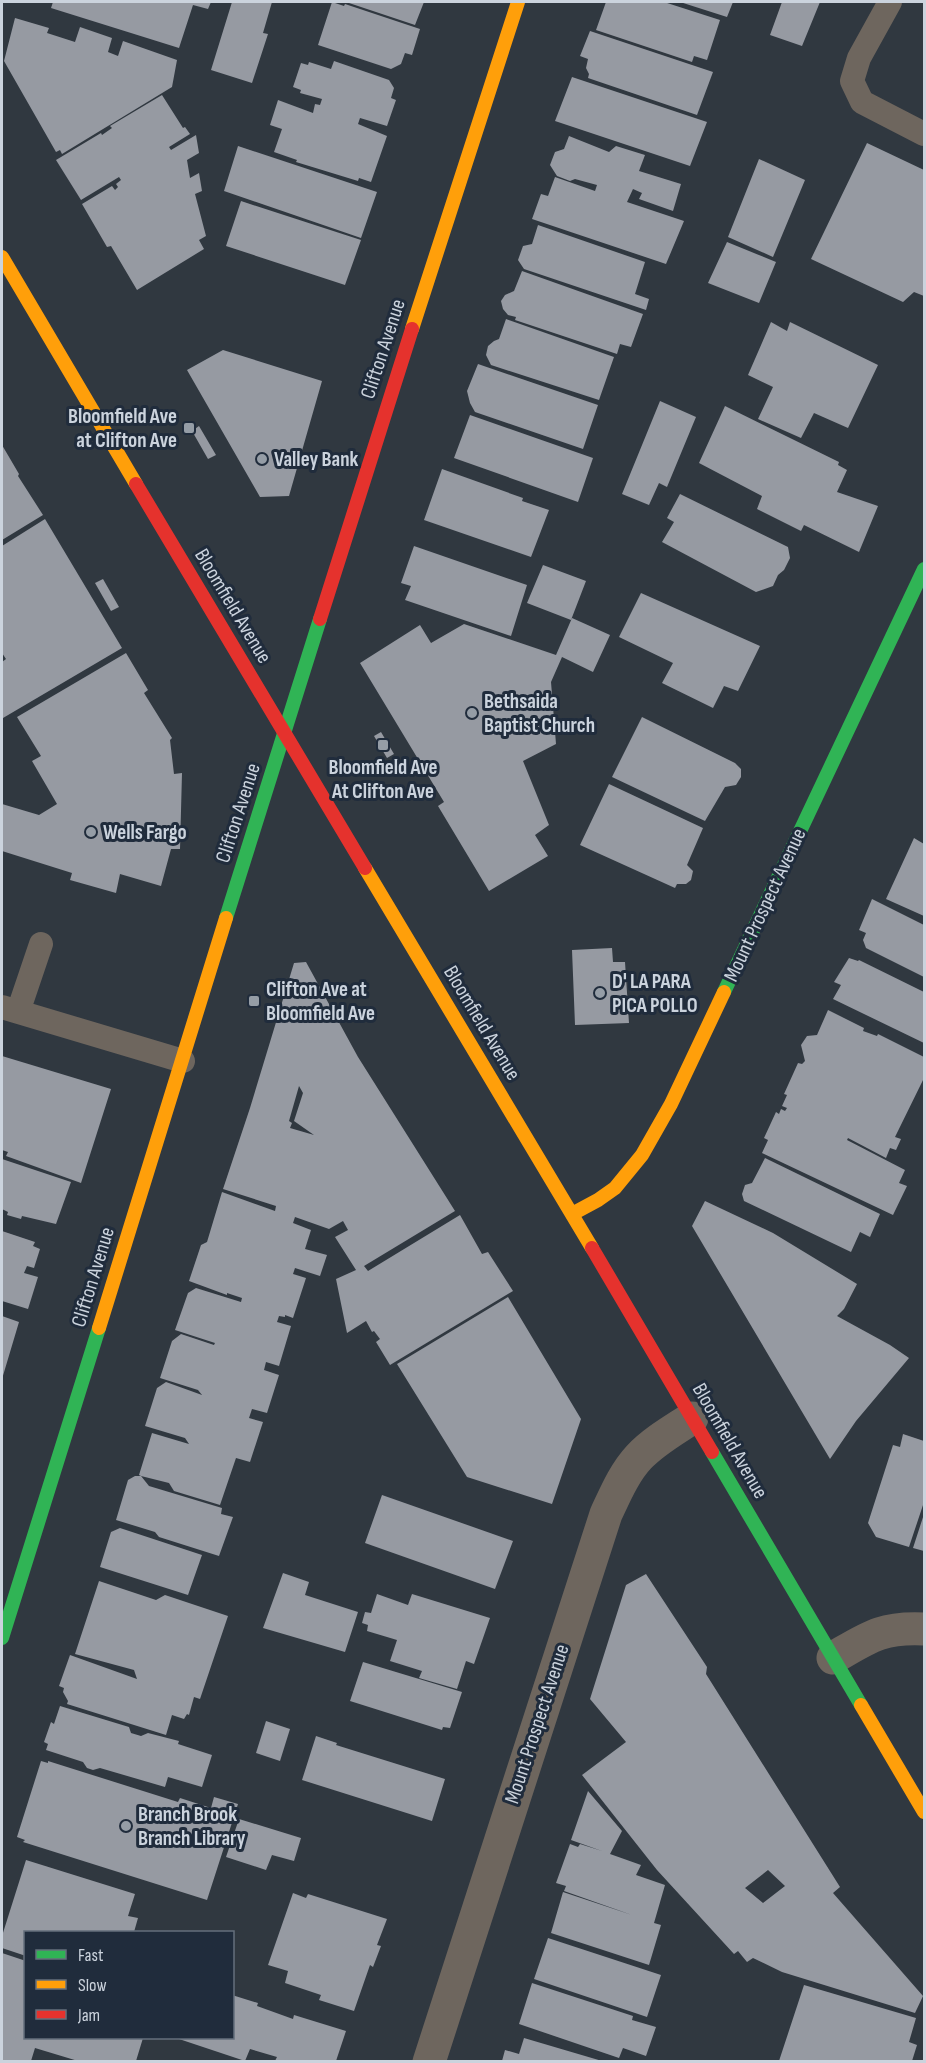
<svg xmlns="http://www.w3.org/2000/svg" width="926" height="2063" font-family="'Sofia Sans Condensed',sans-serif">
  <style>
    .building { fill: #969aa2; fill-rule: evenodd }
    .lines { fill: none; stroke-linecap: round; stroke-linejoin: round }
    .lane { stroke: #6e665e; stroke-width: 24 }
    .street { stroke: #6e665e; stroke-width: 33 }
    .fast { stroke: #30b455; stroke-width: 14 }
    .slow { stroke: #ff9f0a; stroke-width: 14 }
    .jam { stroke: #e5322d; stroke-width: 14 }
    .poi-dot { fill: #959da6; stroke: #202c3c; stroke-width: 2 }
    .labels { text-anchor: middle; dominant-baseline: central; stroke-width: 6; stroke-linejoin: round; paint-order: stroke }
    .street-label { font-size: 21px; fill: #cbd3dd; stroke: #202c3c }
    .poi-label { font-size: 21px; font-weight: bold; fill: #cbd3dd; stroke: #202c3c; text-anchor: start }
  </style>
  <rect width="100%" height="100%" fill="#303840"/>
  <path class="building" d="M53 2H211L208 9 193 5 179 48 51 8Z
    M232 2H272L263 33 268 34 252 83 211 70Z
    M332 2 344 6 345 4 420 29 412 55 405 53 401 64 391 69 318 45Z
    M346 2H424L415 25Z
    M606 2H664L720 20 707 60 694 56 692 62 596 30Z
    M680 2H733L727 17Z
    M782 2H820L802 46 770 35Z
    M15 18 49 28 47 33 75 42 80 27 112 38 108 52 118 56 123 41 177 60 172 87 62 154 60 150 56 152 4 61Z
    M590 31 713 72 697 115 588 78 589 74 586 68 588 59 580 56Z
    M334 61 389 80 394 88 391 98 396 100 387 126 360 118 358 124 387 136 371 182 359 178 358 181 296 162 297 160 274 152 282 129 270 125 278 100 313 113 315 104 320 105 322 99 300 93 301 90 293 87 301 63 308 65 309 62 331 69Z
    M572 77 707 122 690 166 555 121Z
    M162 95 183 128 185 127 190 134 169 147 171 150 196 135 199 153 187 160 190 178 199 173 202 191 195 194 206 236 199 240 204 249 137 290 111 246 107 247 82 204 112 186 115 190 118 187 116 184 121 180 119 177 81 200 56 160 101 133 102 135 112 128 110 126Z
    M569 136 609 152 616 146 645 155 639 171 681 184 673 211 639 199 642 193 633 189 627 202 684 221 666 264 532 219 541 194 548 196 555 177 595 191 597 185 575 179 570 181 557 176 550 165 555 152 564 149Z
    M867 143 924 170V296L914 292 903 302 811 259Z
    M238 146 377 192 361 238 224 191Z
    M759 159 805 180 773 257 728 237Z
    M241 201 361 240 345 285 226 246Z
    M538 225 645 262 635 294 649 299 646 310 524 269 518 260 523 246 532 244Z
    M727 242 776 262 759 303 708 283Z
    M522 271 643 314 631 347 620 344 617 354 515 320 516 317 508 315 503 309 501 301 505 295 514 291Z
    M506 319 614 357 599 400 491 365 486 355 488 346 494 341 499 339Z
    M771 322 787 331 790 322 878 365 848 428 814 413 801 438 758 419 773 387 748 375Z
    M223 350 322 381 289 496 260 497 187 370Z
    M478 364 598 405 583 449 475 412 470 403 467 391Z
    M660 401 696 417 667 487 659 483 649 505 622 494Z
    M725 406 839 462 838 465 847 470 837 492 878 506 859 552 804 525 801 531 757 509 762 496 699 463Z
    M470 415 593 458 578 502 454 458Z
    M199 426 216 455 208 459 192 431Z
    M2 445 19 474 18 476 43 515 2 540Z
    M442 469 523 498 522 501 549 510 531 557 424 520Z
    M680 494 788 547 790 558 784 570 778 575 773 586 756 592 662 542 674 522 667 518Z
    M45 519 122 648 3 718 2 662 6 659 2 653V546Z
    M414 546 527 585 511 636 405 600 411 586 401 583Z
    M543 565 586 581 571 620 527 603Z
    M103 579 119 607 111 611 95 583Z
    M641 593 760 646 738 691 724 686 713 708 662 683 673 663 619 637Z
    M572 618 610 635 593 672 562 657 551 682 556 744 523 761 549 825 535 835 548 856 489 891 438 806 444 802 360 663 420 625 431 643 464 624 556 655Z
    M126 653 148 690 144 693 172 738 170 740 174 774 182 773 180 849H171L161 886 120 874 116 893 70 880 72 873 2 851V804L39 815 57 804 32 761 41 756 17 717Z
    M642 717 735 763 741 769V777L736 785 725 787 705 821 612 777Z
    M381 732 394 754 387 758 374 736Z
    M609 784 703 828 687 865 693 871 691 880 686 884H677L675 888 580 845Z
    M914 838 924 844V916L886 899Z
    M872 899 924 925V977L866 948 863 940 866 933 859 930Z
    M612 948 613 962H625L629 1023 575 1025 572 950Z
    M849 958 858 961 859 960 924 992V1043L833 999 841 985 834 982Z
    M306 962 358 1057 455 1211 364 1266 368 1271 460 1215 482 1254 488 1252 513 1291 390 1365 376 1342 380 1339 374 1331 372 1332 366 1321 347 1333 336 1279 356 1270 335 1237 348 1230 343 1221 329 1229 295 1217 293 1223 311 1230 305 1249 327 1255 320 1276 295 1268 293 1274 306 1278 293 1318 285 1315V1317L279 1316 277 1322 291 1326 279 1366 266 1362 264 1370 279 1375 267 1413 252 1409 249 1418 263 1422 250 1462 236 1458 220 1505 174 1491 169 1483 141 1476 149 1486 222 1508 221 1514 233 1517 219 1556 159 1537 155 1532 116 1520 128 1480 135 1476H141L139 1475 152 1433 189 1444 185 1438 145 1426 157 1388 166 1382 202 1395 198 1390 160 1378 172 1341 181 1334 214 1345 215 1343 175 1330 188 1293 196 1288 241 1302 242 1298 227 1293V1295L189 1281 201 1245 207 1242 222 1192 275 1211 276 1206 223 1189 250 1108 294 963ZM299 1086 303 1093 294 1121 314 1135 290 1128 292 1123 289 1121Z
    M828 1010 864 1028 863 1031 877 1036 878 1034 924 1057V1078L895 1137 901 1139 896 1150 890 1148 886 1158 848 1138 847 1140 905 1170 899 1183 907 1186 893 1215 762 1153 768 1140 764 1138 776 1112 779 1114 781 1109 785 1111 787 1108 782 1106 787 1095 784 1094 798 1063 802 1064 805 1061 801 1045 807 1036 817 1035Z
    M2 1056 111 1089 81 1183 6 1156 8 1152 2 1150Z
    M765 1158 880 1214 870 1237 860 1232 851 1252 744 1201 742 1194 745 1185 752 1183Z
    M2 1159 71 1182 56 1224 22 1216 21 1219 7 1215 8 1212 2 1209Z
    M705 1201 773 1233 857 1284 844 1309 837 1316 890 1345 909 1358 856 1421 830 1459 692 1226Z
    M2 1231 35 1242 33 1246 40 1249 34 1268 27 1266 24 1273 38 1277 28 1309 2 1301Z
    M508 1297 581 1419 552 1504 467 1477 397 1364Z
    M2 1316 19 1322 2 1379Z
    M903 1434 924 1441V1502L909 1547 876 1537 868 1523 893 1445 900 1447Z
    M382 1495 513 1541 495 1589 365 1543Z
    M924 1514V1551L913 1548Z
    M120 1528 202 1555 188 1595 100 1567 111 1532Z
    M283 1573 309 1582 305 1595 358 1612 345 1652 263 1628Z
    M646 1574 707 1667 706 1674 840 1887 833 1893 923 1996 915 2013 782 1972 753 1958 747 1962 738 1951 734 1954 657 1870 582 1775 626 1742 590 1699 626 1585ZM768 1870 785 1886 763 1903 745 1888Z
    M99 1581 156 1600 165 1595 228 1616 200 1699 194 1697 189 1715 187 1714 184 1719 172 1715 166 1735 67 1704 68 1701 63 1692 64 1688 59 1686 70 1655 137 1679 134 1670 75 1654Z
    M377 1594 408 1605 412 1594 490 1618 474 1664 466 1661 457 1689 419 1678 422 1671 390 1661 397 1640 367 1631 368 1625 362 1623 365 1612 371 1613Z
    M363 1662 462 1692 450 1728 443 1727 442 1730 350 1701Z
    M60 1706 129 1727 131 1733 141 1736 148 1733 179 1741 178 1744 212 1755 202 1787 168 1777 165 1787 100 1768 93 1770 87 1768 83 1762 46 1750 48 1744 44 1742 51 1722 54 1724Z
    M266 1721 290 1729 280 1761 256 1753Z
    M316 1736 337 1743 336 1745 445 1779 432 1821 302 1780Z
    M41 1761 48 1763V1761L178 1802 180 1798 211 1808 214 1797 238 1804 207 1900 23 1842 25 1840 17 1837Z
    M588 1791 622 1831 610 1854 641 1865 636 1875 665 1885 654 1923 661 1925 649 1965 551 1933 563 1892 632 1915 564 1891 566 1886 556 1883 570 1844 578 1847 580 1844 602 1851 571 1840Z
    M239 1819 301 1838 294 1861 272 1855 266 1870 226 1857Z
    M26 1860 135 1894 128 1916 138 1918 134 1932H26V1956L2 1948V1936Z
    M293 1893 306 1898 308 1894 387 1919 377 1945 381 1946 373 1967 370 1965 354 2011 319 2000 321 1995 285 1983 288 1971 268 1965Z
    M548 1938 661 1975 647 2017 534 1979Z
    M2 1953 26 1961V2038H143L136 2061H78L35 2048 31 2061H2Z
    M532 1983 633 2016 632 2020 656 2027 646 2056 623 2048 619 2058 519 2024Z
    M804 1985 916 2018 909 2042 917 2045 912 2061H779Z
    M232 1995 258 2003 257 2006 293 2019 294 2015 346 2031 336 2061H275L277 2057 250 2049 245 2061 176 2038H232Z
    M524 2038 602 2061H502L505 2050 519 2054Z"/>
  <g class="lines">
    <path class="lane" d="M890 2 859 58 852 81 862 102 924 134
      M2 1007 183 1061
      M18 1012 41 944"/>
    <path class="street" d="M833 1658C869 1637 881 1627 924 1629
      M429 2062 606 1514C615 1495 624 1473 639 1457 654 1441 674 1430 692 1418"/>
    <path class="fast" d="M226 918 320 619
      M724 992 924 569
      M712 1452 861 1705
      M2 1638 99 1328"/>
    <path class="slow" d="M2 257 136 484
      M412 329 518 2
      M365 868 592 1248
      M572 1214 598 1200 615 1188 642 1155 671 1104 724 992
      M99 1328 226 918
      M861 1705 924 1812"/>
    <path class="jam" d="M136 484 365 868
      M320 619 412 329
      M592 1248 712 1452"/>
  </g>
  <g class="poi-dot">
    <rect x="183" y="422" width="12" height="12" rx="3"/>
    <circle cx="262" cy="459" r="6"/>
    <circle cx="472" cy="713" r="6"/>
    <rect x="377" y="739" width="12" height="12" rx="3"/>
    <circle cx="91" cy="832" r="6"/>
    <circle cx="600" cy="993" r="6"/>
    <rect x="248" y="995" width="12" height="12" rx="3"/>
    <circle cx="126" cy="1826" r="6"/>
  </g>
  <g class="labels">
    <g class="street-label">
      <text transform="translate(383 349) rotate(-72)">Clifton Avenue</text>
      <text transform="translate(233 606) rotate(59)">Bloomfield Avenue</text>
      <text transform="translate(238 813) rotate(-72)">Clifton Avenue</text>
      <text transform="translate(765 905) rotate(-65)">Mount Prospect Avenue</text>
      <text transform="translate(482 1023) rotate(59)">Bloomfield Avenue</text>
      <text transform="translate(93 1277) rotate(-73)">Clifton Avenue</text>
      <text transform="translate(730 1441) rotate(60)">Bloomfield Avenue</text>
      <text transform="translate(537 1724) rotate(-72)">Mount Prospect Avenue</text>
    </g>
    <g class="poi-label">
      <text x="177" y="416" text-anchor="end">Bloomfield Ave<tspan x="177" dy="24">at Clifton Ave</tspan></text>
      <text x="274" y="459">Valley Bank</text>
      <text x="484" y="701">Bethsaida<tspan x="484" dy="24">Baptist Church</tspan></text>
      <text x="383" y="767" text-anchor="middle">Bloomfield Ave<tspan x="383" dy="24">At Clifton Ave</tspan></text>
      <text x="103" y="832">Wells Fargo</text>
      <text x="612" y="981">D' LA PARA<tspan x="612" dy="24">PICA POLLO</tspan></text>
      <text x="266" y="989">Clifton Ave at<tspan x="266" dy="24">Bloomfield Ave</tspan></text>
      <text x="138" y="1814">Branch Brook<tspan x="138" dy="24">Branch Library</tspan></text>
    </g>
  </g>
  <rect width="926" height="2063" fill="none" stroke="#cbd3dd" stroke-width="6"/>
  <rect x="24" y="1931" width="210" height="108" fill="#202c3c" stroke="#646f7c" stroke-width="1.5"/>
  <rect x="36" y="1950" width="30" height="9" fill="#30b455" stroke="#646f7c" stroke-width="1.5"/>
  <text x="78" y="1961" font-size="18" fill="#cbd3dd">Fast</text>
  <rect x="36" y="1980" width="30" height="9" fill="#ff9f0a" stroke="#646f7c" stroke-width="1.5"/>
  <text x="78" y="1991" font-size="18" fill="#cbd3dd">Slow</text>
  <rect x="36" y="2010" width="30" height="9" fill="#e5322d" stroke="#646f7c" stroke-width="1.5"/>
  <text x="78" y="2021" font-size="18" fill="#cbd3dd">Jam</text>
</svg>
